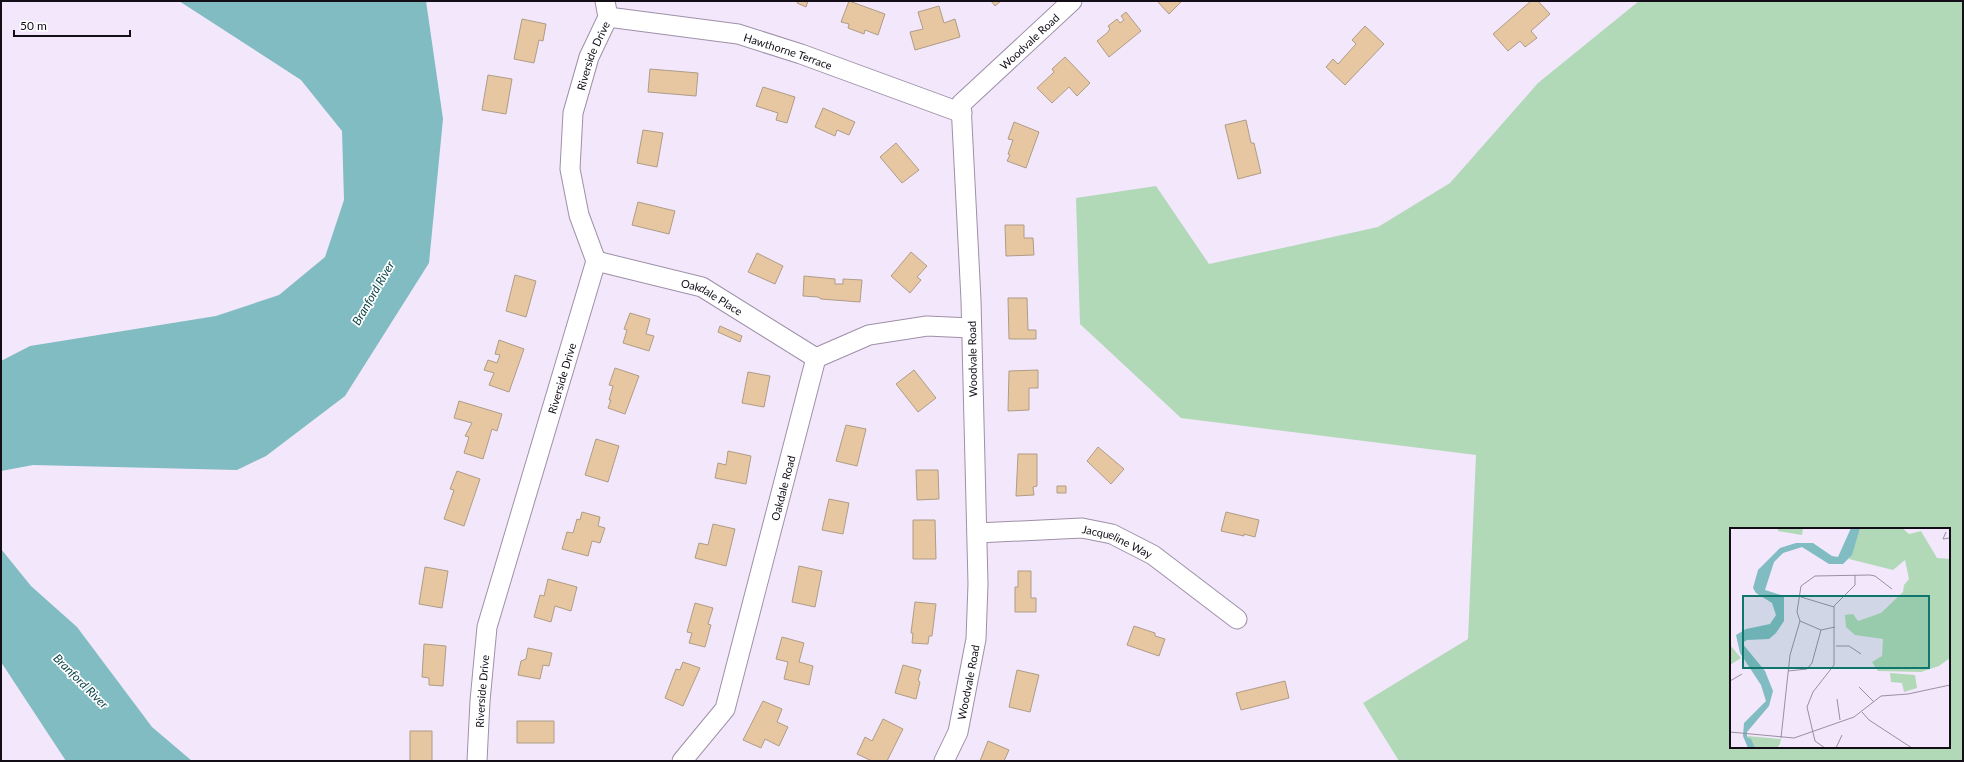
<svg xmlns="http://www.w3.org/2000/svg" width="1964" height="762" font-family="Lato,sans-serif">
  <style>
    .green { fill: #b1d9b8; fill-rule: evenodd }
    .water { fill: #80bcc2 }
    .building { fill: #e6c7a1; stroke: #af9c86 }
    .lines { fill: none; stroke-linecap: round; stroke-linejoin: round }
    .minor-casing { stroke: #9e90a8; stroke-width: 21 }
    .minor { stroke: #fff; stroke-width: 19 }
    .labels { text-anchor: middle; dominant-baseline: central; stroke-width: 3.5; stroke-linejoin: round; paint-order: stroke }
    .street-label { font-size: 11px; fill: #120d16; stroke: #fff }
    .water-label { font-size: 12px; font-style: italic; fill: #053f44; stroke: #fff }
    .inset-road { fill: none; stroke: #9990a0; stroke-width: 1 }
    .view { fill: #0f766e; fill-opacity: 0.15; stroke: #0f766e; stroke-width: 2 }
    .inset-edge { fill: none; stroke: #120d16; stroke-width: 2 }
  </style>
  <rect width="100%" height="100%" fill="#f3e7fc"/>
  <path class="green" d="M1639 1H1963V761H1399L1363 703 1468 639 1476 455 1181 418 1080 324 1076 198 1156 186 1209 264 1378 227 1450 183 1538 83ZM1731 529H1949V747H1731Z"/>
  <path class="water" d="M179 1H426L443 119 429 263 345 396 266 456 237 470 33 465 1 471V361L30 346 216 316 279 295 325 257 344 200 342 131 301 80Z
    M1 549 31 586 77 627 152 727 192 761H66L1 662Z"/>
  <path class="building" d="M798 1H808L806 7 797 3Z
    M849 1 885 14 878 35 865 30 864 34 848 28 849 24 841 22Z
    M991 1H1001L995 6Z
    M1157 1H1180L1181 2 1169 14Z
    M1531 1H1538L1550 14 1531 31 1537 38 1525 47 1520 41 1508 51 1493 34Z
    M939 6 944 23 955 19 960 37 915 50 910 32 923 29 918 12Z
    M1126 12 1141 31 1109 57 1097 41 1107 33 1110 29 1108 26 1117 19 1120 23 1124 20 1121 16Z
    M522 19 546 24 543 41 539 40 534 63 514 59Z
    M1365 26 1384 44 1345 85 1326 67 1333 59 1338 64 1356 44 1352 40Z
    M1065 57 1090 83 1077 96 1069 87 1052 103 1037 88 1054 72 1052 69Z
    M650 69 698 73 696 96 648 92Z
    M488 75 512 79 506 114 482 110Z
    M763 87 795 97 787 123 776 120 778 113 756 106Z
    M823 108 855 122 849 135 837 130 835 136 815 127Z
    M1246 120 1251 143H1254L1261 173 1238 179 1225 125Z
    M1014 122 1039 132 1026 168 1007 161 1010 155 1008 154 1013 140 1008 139Z
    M643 130 663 133 657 167 637 163Z
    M896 143 919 170 902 183 880 157Z
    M638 202 675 211 669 234 632 225Z
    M1005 225H1024V238H1033L1034 255 1006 256Z
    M911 252 927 266 917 277 921 280 910 293 891 276Z
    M757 253 783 266 775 284 748 272Z
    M515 275 536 281 526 317 506 311Z
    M804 276 835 279V284H843V279L862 280 860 302 821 299 818 297 803 296Z
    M1008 298H1027L1028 330H1036V339H1009Z
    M630 313 650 319 646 334 654 336 649 351 623 343 627 330 624 329Z
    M720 326 742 336 740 342 718 332Z
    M499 340 524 349 509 392 489 385 494 373 484 370 488 360 497 363 500 355 495 354Z
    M615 368 639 376 625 414 608 408 611 400H609L613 386 609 385Z
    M914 370 936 398 918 412 896 384Z
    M1038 370V388H1029V410L1008 411 1009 371Z
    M748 372 770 376 764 407 742 403Z
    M459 401 502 414 497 431 492 429 483 459 464 453 469 437 465 436 472 423 454 418Z
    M846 425 866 429 857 466 836 461Z
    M596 439 619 446 608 482 585 475Z
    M1098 447 1124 469 1111 484 1087 461Z
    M728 451 751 456 746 484 715 478 718 463 726 465Z
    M1018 454H1037V486L1033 487 1034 495 1016 496Z
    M916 470H938L939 499 917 500Z
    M457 471 480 479 464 526 444 519 454 490 450 489Z
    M1057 486H1066V493H1057Z
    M829 499 849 503 843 534 822 530Z
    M582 512 600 517 598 526 605 528 600 543 592 541 588 556 562 549 567 532 573 533 577 519 580 520Z
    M1226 512 1259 520 1255 537 1244 534V536L1221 531Z
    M913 520H935L936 559H913Z
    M713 524 735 529 726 566 695 558 699 543 708 545Z
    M799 566 822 571 815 607 792 602Z
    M425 567 448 571 442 608 419 604Z
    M1018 571H1031V598H1036V612H1015V587H1018Z
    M548 579 577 587 571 611 555 606 551 622 534 617 540 595 544 596Z
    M915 602 936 604 932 636H929L928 644 912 643 913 633H911Z
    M695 603 713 608 708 624 711 625 705 647 689 643 692 633 687 632Z
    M1134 626 1155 633V636L1165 639 1159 656 1127 645Z
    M782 637 804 643 799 662 813 666 809 685 784 679 788 662 776 659Z
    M424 644 446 646 443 686 429 685V678L422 677Z
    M528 648 552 653 549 666 543 665 540 679 518 675 521 661 526 659Z
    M683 662 700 668 683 706 665 698 676 669 680 670Z
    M903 665 921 670 918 680 920 682 916 699 895 693Z
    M1017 670 1039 675 1030 712 1009 707Z
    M1285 681 1289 698 1241 710 1236 693Z
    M763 701 782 709 777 722 788 727 779 746 765 739 761 748 743 740Z
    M883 719 903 729 887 761H872L857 754 865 737 872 741Z
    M517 721H554V743H517Z
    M410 731H432V761H410Z
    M988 741 1009 750 1004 761H980Z"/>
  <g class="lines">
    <g class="minor-casing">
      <g id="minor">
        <path id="s1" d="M608 17 738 34 801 54 962 113"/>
        <path id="s2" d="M596 261 702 287 816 358"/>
        <path id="s3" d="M977 533 1082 528 1112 534 1153 555 1237 619"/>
        <path id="s4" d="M477 761 480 701 487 627 596 261 579 215 570 169 573 113 589 57 608 17 605 1"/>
        <path id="s5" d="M682 761 725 709 816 358 869 335 927 326 971 328"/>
        <path id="s6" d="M944 761 958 732 976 639 978 584 971 300 961 104 1072 1"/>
      </g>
    </g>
    <use href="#minor" class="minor"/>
  </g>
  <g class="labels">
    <g class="street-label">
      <text stroke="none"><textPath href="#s6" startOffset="755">Woodvale Road</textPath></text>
      <text stroke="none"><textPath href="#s1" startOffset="184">Hawthorne Terrace</textPath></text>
      <text stroke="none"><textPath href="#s4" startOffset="729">Riverside Drive</textPath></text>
      <text stroke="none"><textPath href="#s2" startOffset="122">Oakdale Place</textPath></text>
      <text transform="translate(972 359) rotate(-91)">Woodvale Road</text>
      <text stroke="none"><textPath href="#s4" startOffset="394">Riverside Drive</textPath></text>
      <text stroke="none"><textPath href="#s5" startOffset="296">Oakdale Road</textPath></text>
      <text stroke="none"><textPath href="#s3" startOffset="143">Jacqueline Way</textPath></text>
      <text stroke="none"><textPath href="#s6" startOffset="83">Woodvale Road</textPath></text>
      <text stroke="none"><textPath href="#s4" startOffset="70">Riverside Drive</textPath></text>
    </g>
    <g class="water-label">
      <text transform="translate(373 293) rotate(-60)">Branford River</text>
      <text transform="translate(81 681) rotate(45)">Branford River</text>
    </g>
  </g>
  <g transform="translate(1730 528)">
    <rect width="220" height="220" fill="#f3e7fc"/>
    <path d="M48 0H73L72 7 48 3ZM130 0H172L179 6 191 3 207 30 220 31V130L209 138 191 144 148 143 142 134 152 128 153 111 125 107 116 99 115 87 123 86 128 93 151 85 173 64 174 57 179 51 175 32 163 42 119 31ZM0 117 11 130 0 137ZM160 145 185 147 187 160 174 164 172 155 161 154ZM17 208 51 211 50 216 47 220H25Z" fill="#b1d9b8"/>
    <path d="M121 0H130L122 27 113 36H99L72 19 53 25 44 34 35 62 54 68V93L46 105 39 111 17 112 12 115 35 143 43 163 39 178 17 204V209L21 211 25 220H18L13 208 14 195 36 173 31 157 10 125 6 107 16 101 40 96 46 87 42 75 26 65 23 60 28 42 50 20 66 15H83L102 28 108 29Z" fill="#80bcc2"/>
    <path class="inset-road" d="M216 4 213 11 220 10M71 69 104 79M70 93 91 102M106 118H119L131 126M58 143 77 141 82 135 91 102 105 99M0 153 12 146M129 159 144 174M107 171 110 192M132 184 139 192 182 220M0 204 64 210 124 189 151 168 178 166 220 157M51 210 60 127 70 93 67 84 71 58 85 48 140 47 145 48 162 61M95 220 85 213 77 179 83 164 104 137V78L125 57V47M106 220 112 207"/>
    <path class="view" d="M13 68H199V140H13Z"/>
    <rect width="220" height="220" class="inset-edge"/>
  </g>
  <rect width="1964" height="762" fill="none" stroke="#120d16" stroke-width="4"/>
  <path d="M14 30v6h116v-6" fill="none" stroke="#120d16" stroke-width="2"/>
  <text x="20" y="30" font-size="12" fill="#120d16" stroke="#ffffff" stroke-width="3" paint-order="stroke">50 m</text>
</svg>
